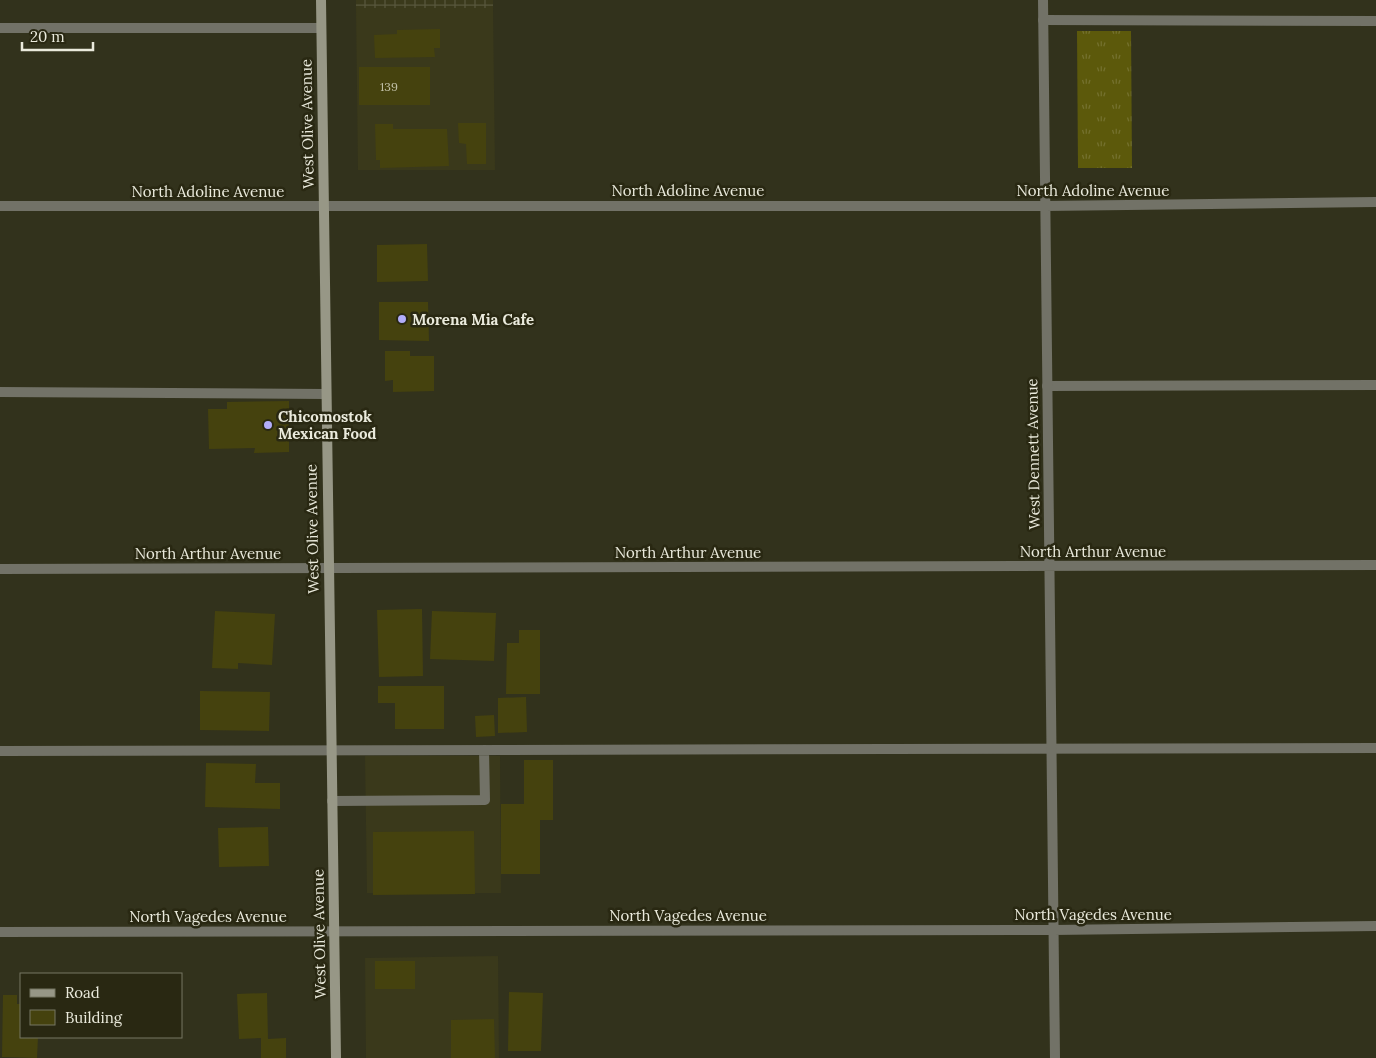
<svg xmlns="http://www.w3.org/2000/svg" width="1376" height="1058" font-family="Lora,serif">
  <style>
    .built { fill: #3a391b }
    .industrial { fill: url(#industrial-grid) }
    .grass { fill: url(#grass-tufts) }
    .building { fill: #45420e }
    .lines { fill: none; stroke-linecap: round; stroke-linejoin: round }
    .lane { stroke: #727267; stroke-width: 10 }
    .street { stroke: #727267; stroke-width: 10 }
    .secondary { stroke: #979786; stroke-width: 10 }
    .poi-dot { fill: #b2adf9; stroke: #292812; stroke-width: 2 }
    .labels { text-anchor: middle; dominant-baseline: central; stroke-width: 5; stroke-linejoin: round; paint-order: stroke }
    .number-label { font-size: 12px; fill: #c1c0a8 }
    .street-label { font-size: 15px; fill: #eaeadc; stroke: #292812 }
    .poi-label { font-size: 15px; font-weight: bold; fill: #eaeadc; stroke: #292812; text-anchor: start }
  </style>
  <defs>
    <pattern id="industrial-grid" width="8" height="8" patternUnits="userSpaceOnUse" patternTransform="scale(1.25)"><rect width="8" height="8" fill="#3a391b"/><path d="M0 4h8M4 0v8" fill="none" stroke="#57563c"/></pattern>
    <pattern id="grass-tufts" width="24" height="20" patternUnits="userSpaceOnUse" patternTransform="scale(1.25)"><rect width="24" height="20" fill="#5c590b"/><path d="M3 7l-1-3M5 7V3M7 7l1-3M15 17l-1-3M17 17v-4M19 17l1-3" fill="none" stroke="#74712e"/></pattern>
  </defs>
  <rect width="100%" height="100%" fill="#32321c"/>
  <path class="built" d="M356 8H493L495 170H358Z
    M365 756H500L501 893H367Z
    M498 956 499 1058H366L365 958Z"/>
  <path class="industrial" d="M356 0H493V8H356Z"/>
  <path class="grass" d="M1077 31H1131L1132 168H1078Z"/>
  <path class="building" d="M440 29V48H434L435 57 375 58 374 35 397 34V30Z
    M359 67H430V105H359Z
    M458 123H486V164H467L466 144 459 143Z
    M375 124H393V129H447L449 166 380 168V160H376Z
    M427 244 428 281 377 282V245Z
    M379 302H428L429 341 379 340Z
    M385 351H410V356H434V391L393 392V380L385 381Z
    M289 401V452L254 453 255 448 209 449 208 409H227V402Z
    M422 609 423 676 379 677 377 610Z
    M215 611 275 614 272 665 238 663V669L212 668Z
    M432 611 496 613 494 661 430 659Z
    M519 630H540V694H506L507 643H519Z
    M378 686H444V729H395V703H378Z
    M200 691 270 692 269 731 200 730Z
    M526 697 527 732 498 733V698Z
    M494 715 495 736 476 737 475 716Z
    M524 760H553V820H540V874H501V804H524Z
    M206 763 256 764 255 783H280V809L205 807Z
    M268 827 269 866 219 867 218 828Z
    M474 831 475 894 373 895V832Z
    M375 961H415V989H375Z
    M509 992 543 993 541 1051H508Z
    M267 993 268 1039 286 1038V1058H261V1038L239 1039 237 994Z
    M3 995H17V1004H21V1037H38L37 1058 2 1057Z
    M494 1019 495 1058H451V1020Z"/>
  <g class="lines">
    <path class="lane" d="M1043 20 1376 21
      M0 28H321
      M1047 386 1376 385
      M0 392 325 394
      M0 751 1376 748
      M332 801 485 800 484 750"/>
    <path class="street" d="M1043 0 1055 1058
      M0 206H1045L1376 202
      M0 569 1376 565
      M0 932 1053 930 1376 926"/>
    <path class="secondary" d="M321 0 336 1058"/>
  </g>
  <g class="poi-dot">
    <circle cx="402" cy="319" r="5"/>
    <circle cx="268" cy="425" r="5"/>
  </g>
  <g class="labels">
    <g class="number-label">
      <text x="389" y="86">139</text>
    </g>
    <g class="street-label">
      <text transform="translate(307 124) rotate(-91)">West Olive Avenue</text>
      <text x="688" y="190">North Adoline Avenue</text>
      <text x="1093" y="190">North Adoline Avenue</text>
      <text x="208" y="191">North Adoline Avenue</text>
      <text transform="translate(1033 454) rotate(-91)">West Dennett Avenue</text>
      <text transform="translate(312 529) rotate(-91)">West Olive Avenue</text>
      <text x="1093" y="551">North Arthur Avenue</text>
      <text x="688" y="552">North Arthur Avenue</text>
      <text x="208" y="553">North Arthur Avenue</text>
      <text x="1093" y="914">North Vagedes Avenue</text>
      <text x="688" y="915">North Vagedes Avenue</text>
      <text x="208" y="916">North Vagedes Avenue</text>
      <text transform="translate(319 934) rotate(-91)">West Olive Avenue</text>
    </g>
    <g class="poi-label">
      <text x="412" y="319">Morena Mia Cafe</text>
      <text x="278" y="416">Chicomostok<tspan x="278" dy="17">Mexican Food</tspan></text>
    </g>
  </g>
  <rect x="20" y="973" width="162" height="65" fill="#292812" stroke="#767663"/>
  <rect x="30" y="989" width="25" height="8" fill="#979786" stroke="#767663"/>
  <text x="65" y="998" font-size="15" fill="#eaeadc">Road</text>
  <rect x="30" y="1010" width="25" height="15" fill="#45420e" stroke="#767663"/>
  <text x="65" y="1023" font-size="15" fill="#eaeadc">Building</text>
  <path d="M22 42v8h71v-8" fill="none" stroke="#eaeadc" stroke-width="2.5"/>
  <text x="30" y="42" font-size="15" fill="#eaeadc" stroke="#292812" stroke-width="4" paint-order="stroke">20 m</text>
</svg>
